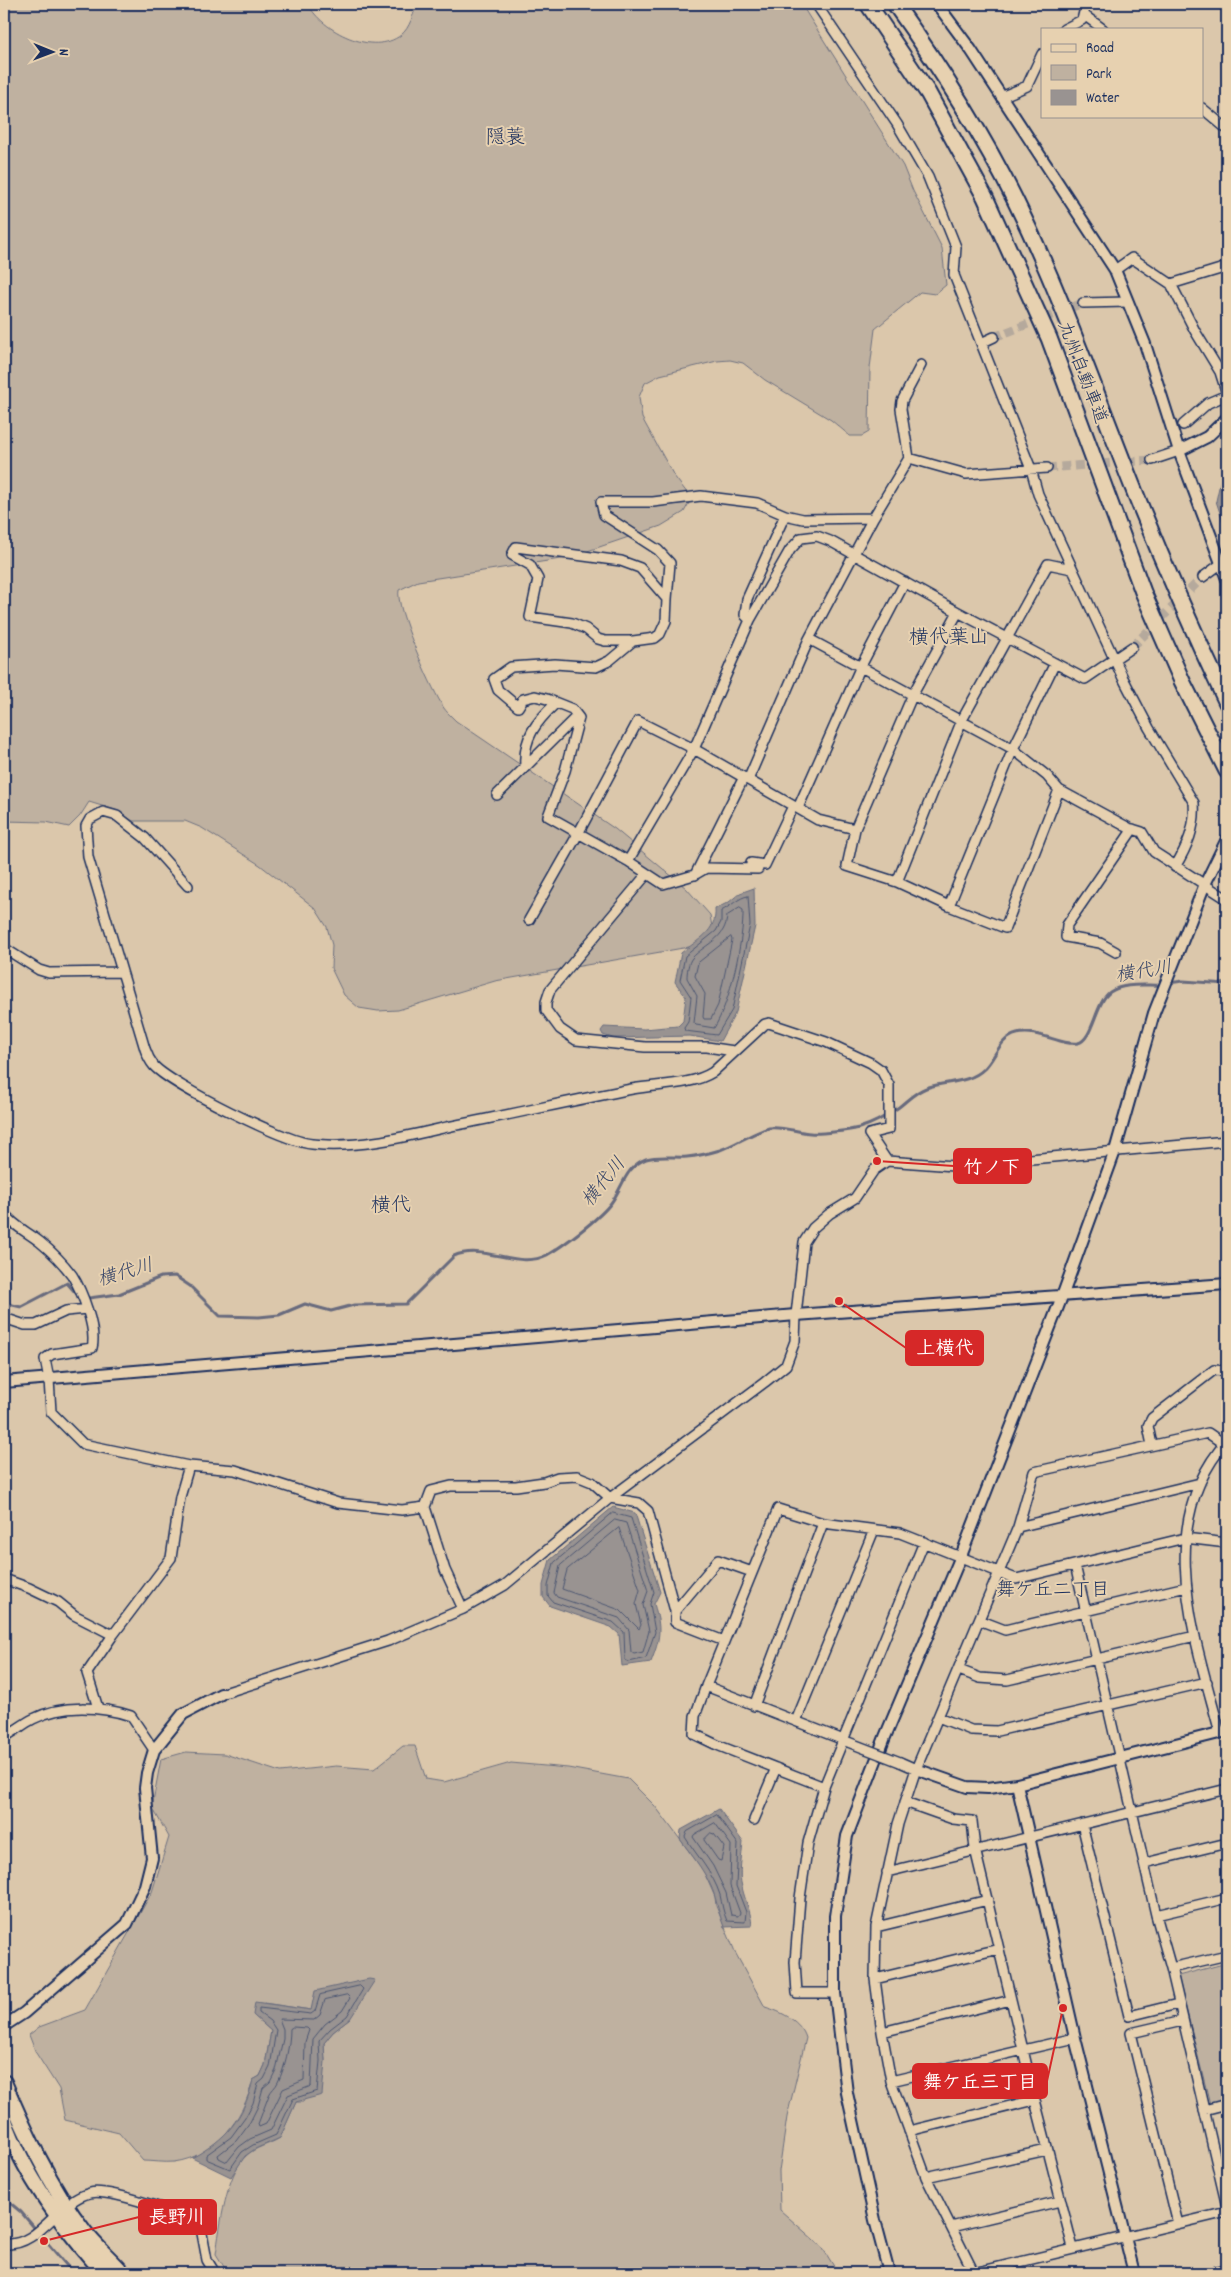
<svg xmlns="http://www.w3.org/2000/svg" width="1231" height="2277" font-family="Dekko,'Klee One',sans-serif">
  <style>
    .green { fill: #bfb1a0; stroke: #6d707f }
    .water { fill: #999391; stroke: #676b7d }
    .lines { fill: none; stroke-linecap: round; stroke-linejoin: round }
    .shore { stroke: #4d5772; stroke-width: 1 }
    .stream { stroke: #676b7d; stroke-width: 3 }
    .minor-tunnel { stroke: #b5a99c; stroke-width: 9; stroke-dasharray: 9 4.5; stroke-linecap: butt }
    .minor-casing { stroke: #1b2f5e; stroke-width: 12 }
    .tertiary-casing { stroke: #1b2f5e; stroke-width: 14 }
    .primary-casing { stroke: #1b2f5e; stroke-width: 18 }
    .motorway-casing { stroke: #1b2f5e; stroke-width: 19 }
    .minor { stroke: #e7d1b0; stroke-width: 9 }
    .tertiary { stroke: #e7d1b0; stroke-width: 10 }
    .primary { stroke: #e7d1b0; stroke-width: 14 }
    .motorway { stroke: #e7d1b0; stroke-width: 15 }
    .minor-bridge-casing { stroke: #1b2f5e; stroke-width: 12; stroke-linecap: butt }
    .minor-bridge { stroke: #e7d1b0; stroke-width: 9 }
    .labels { text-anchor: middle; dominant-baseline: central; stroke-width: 4; stroke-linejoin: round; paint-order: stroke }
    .street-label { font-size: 18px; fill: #1b2f5e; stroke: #e7d1b0 }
    .water-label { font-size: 19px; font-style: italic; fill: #344368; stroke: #e7d1b0 }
    .neighbourhood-label { font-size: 19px; fill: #1b2f5e; stroke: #e7d1b0 }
    .quarter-label { font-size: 20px; fill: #1b2f5e; stroke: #e7d1b0 }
    .leader { fill: none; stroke: #d62828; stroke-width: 2 }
    .callout-dot { fill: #d62828; stroke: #e7d1b0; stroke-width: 2 }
    .callout { fill: #d62828; stroke: #d62828; stroke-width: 2 }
    .callout-label { font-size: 19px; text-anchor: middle; font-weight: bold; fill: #fff }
  </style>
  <rect width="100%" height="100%" fill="#dbc7ab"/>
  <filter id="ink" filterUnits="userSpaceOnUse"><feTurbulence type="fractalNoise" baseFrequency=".02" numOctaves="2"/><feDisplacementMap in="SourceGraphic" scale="10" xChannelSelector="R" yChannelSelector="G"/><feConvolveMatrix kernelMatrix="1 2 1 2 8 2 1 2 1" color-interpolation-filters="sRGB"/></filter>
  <g filter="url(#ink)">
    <path class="green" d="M4 4H308C322 31 373 57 401 35 410 28 413 14 417 4H801L903 166 913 191 942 248 946 285 935 294 920 292 875 329 870 368 869 432 862 436H850L831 420 765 380 743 363 730 360 717 361 660 375 645 383 639 397 642 418 674 476 688 494 689 503 684 512 661 526 567 558 418 581 399 590C395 607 430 685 441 703 444 710 451 716 456 721L615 829 686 888 710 915 712 927 711 936 706 944 495 981 398 1010 378 1011 359 1008 344 995 331 968 332 945 327 927 315 908 260 865 202 828 185 821H133L115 810 89 802 80 816 69 827 46 822 4 821Z
      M403 1746H415L426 1779 444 1782 511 1763 568 1768 628 1779 655 1806 703 1870 715 1897 716 1906 736 1954 765 2007C782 2012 801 2021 806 2038L787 2117 779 2171 780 2210 822 2247 838 2273H228L216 2254C220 2227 226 2174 246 2156 255 2147 269 2145 280 2138L296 2102H303L325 2061 324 2043 333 2032 350 2019 311 2010 264 2003 253 2015 271 2031 265 2065 260 2076 253 2080C243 2119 217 2156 174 2162 164 2163 153 2161 143 2161L119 2133 65 2120 59 2089 36 2053 29 2035 39 2027 85 2010 152 1892 169 1837 152 1807 161 1759 186 1752 225 1754 280 1772 336 1766 374 1769Z
      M1227 1963V2100L1210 2104 1178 1976Z"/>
    <path class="water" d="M1227 451V534L1216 501Z
      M754 888 755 926 736 1012 720 1041 690 1036 613 1038 603 1035 601 1031 604 1027 644 1029 678 1026 683 1021 686 997 675 982 681 953C697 940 717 932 715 909L729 902 740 893Z
      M613 1507 635 1513 660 1592 654 1604C662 1629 660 1639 651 1662L622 1666 619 1634 611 1627 550 1606 543 1597V1585L550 1560Z
      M719 1809 743 1842C742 1857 738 1873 742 1887 745 1901 751 1911 752 1926L724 1927C720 1917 718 1908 715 1897 709 1876 693 1857 680 1839L681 1830Z
      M369 1979 375 1980 350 2019 333 2032 324 2043 325 2061 322 2095 296 2102 280 2138 255 2149 245 2156 231 2177 192 2158C227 2138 243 2120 253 2080L260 2076 265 2065 271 2031 253 2015 255 2002 311 2010 315 1991Z"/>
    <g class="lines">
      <path class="shore" d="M748 896 750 925 732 1010 717 1035 685 1031 684 1028 688 1022 691 997 680 980 685 956 716 931 721 922V911C730 907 739 897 748 896Z
        M740 908 743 910C744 938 730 1004 714 1028L696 1025 694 1023 697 996 687 978C687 972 688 963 692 958 706 943 726 939 727 916Z
        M731 937 732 940 718 1005 711 1019H704L703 1017 705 994 695 976 698 963Z
        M613 1513 631 1518 654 1592 650 1604 655 1632 646 1658 629 1662 625 1660 624 1632 613 1622 553 1602 548 1596V1586L554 1563Z
        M615 1520 626 1523 648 1591 643 1605 649 1631 643 1652 634 1654 631 1652 629 1630 619 1618 557 1597 554 1593 560 1566Z
        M619 1528 640 1590 636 1604 641 1625 639 1629 620 1610 562 1589 567 1570Z
        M717 1815 738 1844 736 1886 746 1912 745 1922 727 1921C723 1912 722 1904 720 1895 713 1873 697 1856 685 1837L687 1832Z
        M715 1823 731 1845 730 1886 740 1913 738 1916 731 1915 726 1893 713 1866 693 1837 694 1835Z
        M711 1833 714 1834 724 1847 721 1861 718 1860 704 1840Z
        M360 1986 363 1989 347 2016 330 2029 319 2041 320 2061 317 2091 293 2099 276 2135 253 2145 242 2152 230 2169 206 2159V2155L231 2137 245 2118 253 2103 258 2084 264 2079 270 2067 276 2030 270 2021 259 2013V2008L311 2014 315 2011 320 1995Z
        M347 1995 350 1998 342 2011 325 2024 313 2039 311 2086 288 2095 271 2130 250 2139 239 2147 227 2162 219 2158 218 2155 236 2141 250 2122 258 2106 263 2088 270 2082 276 2070 283 2039V2029L279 2019 314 2020 320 2015 325 2000Z
        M293 2027 307 2028 309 2030 305 2042 304 2080 283 2089 266 2124 259 2127 258 2124C262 2114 265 2105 269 2095 271 2090 276 2087 278 2082 285 2068 290 2045 290 2029Z"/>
      <path class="stream" d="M1169 983 1183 981 1227 984
        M4 1303 21 1307 67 1283 81 1299 119 1294 161 1277 175 1276 190 1286 220 1316 259 1317 279 1315 305 1304 331 1311 354 1305 406 1304 454 1256C484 1243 518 1270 547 1255 563 1246 600 1218 611 1203 623 1187 625 1167 646 1159 658 1155 675 1158 687 1157 698 1156 710 1153 720 1150 735 1145 756 1131 769 1128 781 1126 798 1132 810 1133 820 1134 847 1131 859 1128 873 1124 887 1116 899 1107 908 1100 915 1092 926 1088 944 1081 969 1084 984 1069 996 1058 999 1038 1017 1034 1039 1029 1061 1046 1078 1043 1093 1040 1095 1003 1110 992 1124 982 1147 986 1163 985
        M4 2198 21 2212 73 2273"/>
      <path class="minor-tunnel" d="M994 337 1083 303
        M1047 468 1152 460
        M1132 647 1203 577"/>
      <g class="minor-casing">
        <path id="minor" d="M816 4 897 124 928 177 956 247 954 275 1031 469 1038 494 1123 678 1149 728 1194 803C1196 827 1187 847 1175 867
          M1084 15 1103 29
          M1064 29 1082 20 1086 4
          M1001 97 1027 86 1042 54
          M1202 108 1227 129
          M1115 270 1132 258 1171 284 1227 267
          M1171 284 1195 331 1220 372 1227 394
          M1083 303 1128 302
          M981 343 994 337
          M1183 425 1208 403 1227 395
          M909 458 901 409 902 401 921 365
          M1152 460 1179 451
          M1203 577 1222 563
          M958 612 913 694 855 829 847 866 897 882 949 906 1005 928 1059 790
          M750 620 745 615 747 599 785 515
          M809 639 1013 749 1047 776 1059 790 1129 828 1142 832 1154 852 1227 899
          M633 641H605L598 639 586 629 572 623 530 617 538 579 530 565 512 555 516 547 621 561 640 568 667 599 670 563 658 550 604 515 601 502H653L701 496 757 503 785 515 803 519 873 518 909 458 966 474 1047 468
          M525 766C523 738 536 722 556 703
          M748 780 809 639 873 518
          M497 795 577 716
          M798 808 861 666 905 582
          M628 861 548 816 565 771 579 718 572 709 547 699 535 696 523 699 518 707 498 690 494 679 511 667 555 664 596 667 609 661 633 641 655 638 660 634 666 621 667 599
          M751 863 765 865 793 806
          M758 869 706 868 694 875 663 884 628 861 694 749 750 620 790 550 801 538 817 536 830 541 958 612 1085 679 1132 647
          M647 874 550 990 546 1002V1010L560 1029 576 1040 645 1047H707L734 1051
          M695 875 744 777
          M897 882 962 720 1048 564 1072 569
          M188 886 145 838 117 816 103 812 90 819 86 826 88 857 145 1049C147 1055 150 1061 154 1066 173 1086 285 1142 312 1144 357 1149 404 1137 447 1127 509 1115 570 1101 632 1089 658 1084 691 1086 713 1072L765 1024 769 1023 826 1042 871 1063 881 1070 889 1085V1129L869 1134 887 1161
          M949 906 1013 749 1055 663
          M529 920 578 834 638 721 694 749 818 820 855 829
          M4 948 39 970 49 973 121 972
          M1116 952 1100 943 1066 937 1067 925 1133 829
          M4 1213C13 1226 28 1232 40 1242 51 1251 63 1263 72 1275 82 1291 97 1329 92 1348L52 1354 45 1359 49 1379 51 1412 83 1444 189 1466 235 1470 338 1503 402 1510 425 1507
          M4 1318 25 1325H36L66 1311 87 1309
          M1152 1445 1148 1426 1152 1418 1214 1370 1227 1371
          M1018 1527 1200 1483
          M1075 1565 1156 1915 1171 1968 1227 2207
          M4 1579 29 1588 58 1602 74 1615 113 1635
          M463 1609 445 1570 425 1507 431 1491 451 1486H516L544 1482 558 1477 577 1476 592 1482 610 1498 639 1503 648 1511 675 1611
          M979 1620 1005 1630 1186 1587
          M724 1641 675 1622V1611L718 1560 752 1572
          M959 1670 980 1678 1007 1680 1195 1636
          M706 1686 846 1741
          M221 1694 388 1641 463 1609 505 1585 610 1498 765 1382 786 1365 795 1341 796 1315 804 1242 813 1228 829 1214 855 1198 874 1170 887 1161 954 1166 1227 1141
          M754 1706 823 1523
          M98 1708 87 1673 113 1635 171 1558 180 1497 189 1466
          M938 1717 971 1730 997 1731 1207 1682
          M796 1721 874 1530
          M1220 1733C1196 1640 1152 1524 1227 1441
          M4 1737C14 1732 23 1724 33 1719 62 1704 100 1706 131 1716L154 1750
          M900 1762 916 1769
          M824 1787 717 1745 694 1734 695 1716 706 1686 778 1509 823 1523 900 1533 1016 1579 1185 1538 1227 1543
          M905 1802 953 1819 972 1821 975 1849 1035 2100 1073 2248
          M754 1820 776 1768
          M1082 1824 1129 2016 1178 2004
          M1145 1863 1227 1843
          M887 1872 1227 1789
          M1156 1915 1227 1898
          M876 1927 988 1900
          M1171 1968 1227 1955
          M875 1979 999 1949
          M835 1993H797L795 1962 800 1898 808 1843 824 1787 924 1542
          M882 2032 1011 2000
          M891 2081 1075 2038
          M1204 2110 1227 2104
          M909 2131 1035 2100
          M926 2177 1047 2150
          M1178 2224 1131 2033 1182 2021
          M951 2227 1060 2201
          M4 2244C40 2247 57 2201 90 2193 109 2188 181 2214 200 2223L207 2260 215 2273
          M974 2273 926 2177 891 2081 882 2032 875 1979 876 1927 898 1824 916 1769 1018 1527 1034 1472 1208 1433 1224 1444
          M974 2273 1227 2212"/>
      </g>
      <g class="tertiary-casing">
        <path id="tertiary" d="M937 4 971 50 1115 270 1145 344 1179 451 1227 579
          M1179 451 1207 437 1227 418
          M4 1382 796 1315 1227 1284
          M916 1769 967 1787 988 1788 1017 1784 1227 1731
          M1017 1784 1075 2038 1134 2273
          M4 2026 24 2013 127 1924 145 1886 152 1858 145 1788 147 1773 154 1750 183 1714 221 1694
          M889 2273 875 2220 847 2093 835 1993V1916L847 1836 885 1737 961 1556 1063 1294 1115 1151 1154 1013 1205 884 1227 839
          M1213 2273 1227 2270"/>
      </g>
      <g class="primary-casing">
        <path id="primary" d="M4 2082C26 2134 50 2186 84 2231 95 2246 111 2259 123 2273
          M4 2118C24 2176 64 2228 104 2273"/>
      </g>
      <g class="motorway-casing">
        <path id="motorway" d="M868 4 928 93 985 197 1049 338 1143 592 1182 681 1227 771
          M895 4C939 66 981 131 1015 200 1060 292 1094 389 1132 485 1161 558 1193 631 1227 703"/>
      </g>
      <use href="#minor" class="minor"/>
      <use href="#tertiary" class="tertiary"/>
      <use href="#primary" class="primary"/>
      <use href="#motorway" class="motorway"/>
      <g class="minor-bridge-casing">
        <path id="minor-bridge" d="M848 1742 900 1762"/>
      </g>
      <use href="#minor-bridge" class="minor-bridge"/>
    </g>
  </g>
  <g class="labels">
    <g class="street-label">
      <text transform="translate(1081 373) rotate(69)">九州自動車道</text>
    </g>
    <g class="water-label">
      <text transform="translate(1144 973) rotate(-9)">横代川</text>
      <text transform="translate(605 1183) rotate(-51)">横代川</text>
      <text transform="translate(126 1274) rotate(-16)">横代川</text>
    </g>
    <g class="neighbourhood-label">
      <text x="1053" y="1591">舞ケ丘二丁目</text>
    </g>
    <g class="quarter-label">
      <text x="505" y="139">隠蓑</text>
      <text x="949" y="639">横代葉山</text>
      <text x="391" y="1207">横代</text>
    </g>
  </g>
  <path class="leader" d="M877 1161L954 1166M839 1301L906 1348M1063 2008L1047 2081M44 2241L139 2217"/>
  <g class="callout-dot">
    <circle cx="877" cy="1161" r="5"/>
    <circle cx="839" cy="1301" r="5"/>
    <circle cx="1063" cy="2008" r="5"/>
    <circle cx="44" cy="2241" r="5"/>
  </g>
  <g class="callout">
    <rect x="954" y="1149" width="77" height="34" rx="5"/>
    <rect x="906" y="1331" width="77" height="34" rx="5"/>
    <rect x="913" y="2064" width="134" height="34" rx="5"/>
    <rect x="139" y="2200" width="77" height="34" rx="5"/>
  </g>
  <g class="callout-label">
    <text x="992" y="1173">竹ノ下</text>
    <text x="945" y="1354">上横代</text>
    <text x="980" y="2088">舞ケ丘三丁目</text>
    <text x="177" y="2223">長野川</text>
  </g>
  <rect width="1231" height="2277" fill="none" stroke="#e7d1b0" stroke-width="20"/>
  <rect x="10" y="10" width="1211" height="2257" fill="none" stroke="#1b2f5e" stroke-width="2" filter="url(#ink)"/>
  <rect x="1041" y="28" width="162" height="90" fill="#e7d1b0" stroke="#95908f"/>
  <rect x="1051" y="44" width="25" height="8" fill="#e7d1b0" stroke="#95908f"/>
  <text x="1086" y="52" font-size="15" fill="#1b2f5e">Road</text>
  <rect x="1051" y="65" width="25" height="15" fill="#bfb1a0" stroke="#95908f"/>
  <text x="1086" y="78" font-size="15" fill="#1b2f5e">Park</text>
  <rect x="1051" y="90" width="25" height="15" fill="#999391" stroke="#95908f"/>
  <text x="1086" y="102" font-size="15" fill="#1b2f5e">Water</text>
  <g transform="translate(52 52) rotate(91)" stroke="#e7d1b0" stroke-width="4" paint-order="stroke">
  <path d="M0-4L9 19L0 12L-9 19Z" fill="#1b2f5e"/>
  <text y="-8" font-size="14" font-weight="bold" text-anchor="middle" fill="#1b2f5e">N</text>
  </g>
</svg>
